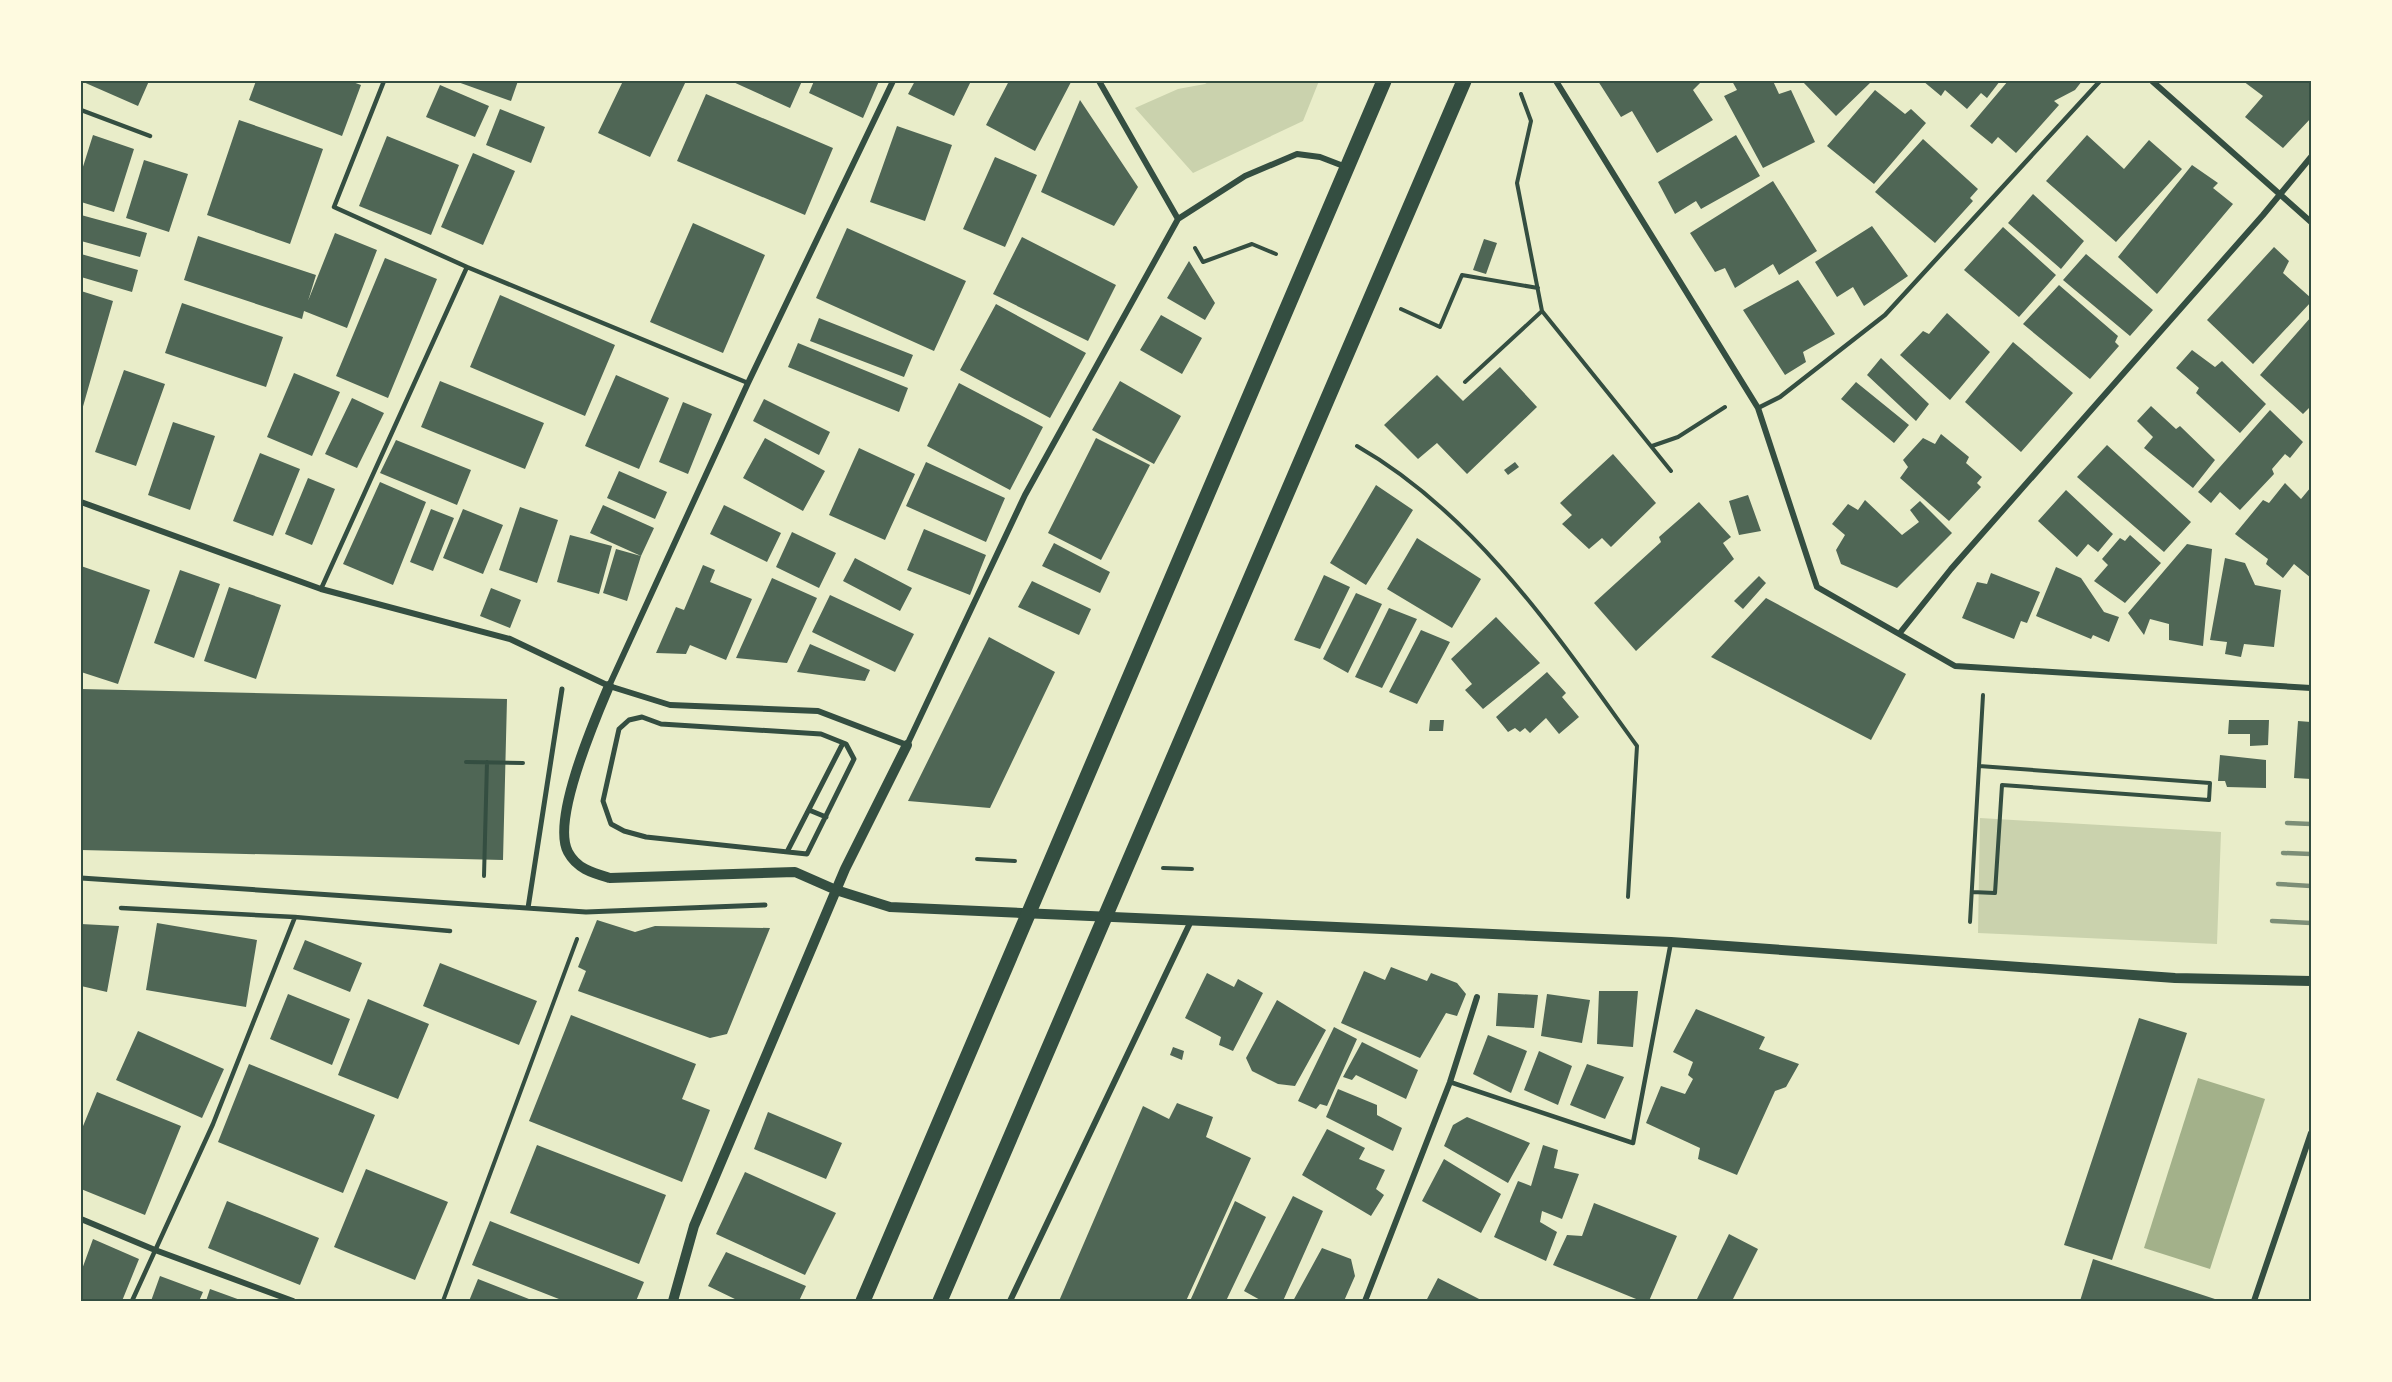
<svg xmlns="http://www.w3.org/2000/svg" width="2392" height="1382" font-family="Overpass,sans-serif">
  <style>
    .green { fill: #cad2ad }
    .water { fill: #a3b18a }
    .building { fill: #4f6655 }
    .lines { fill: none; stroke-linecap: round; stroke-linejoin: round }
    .path { stroke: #344e41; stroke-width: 4 }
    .service { stroke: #344e41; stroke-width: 4.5 }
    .pedestrian { stroke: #344e41; stroke-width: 5 }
    .minor { stroke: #344e41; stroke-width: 6 }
    .tertiary { stroke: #344e41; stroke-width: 10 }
    .primary { stroke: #344e41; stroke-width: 15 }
    .rail { stroke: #7c8e77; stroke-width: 4.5 }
    .neatline { fill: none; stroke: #344e41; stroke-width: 2 }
  </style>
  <rect width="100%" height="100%" fill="#e9edc9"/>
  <path class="green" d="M1210 81H1319L1303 121 1193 173 1135 108 1178 89 1205 84Z
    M1980 818 2221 832 2217 944 1978 933Z"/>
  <path class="water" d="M2198 1078 2265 1099 2210 1269 2144 1248Z"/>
  <path class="building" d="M81 81H149L138 106Z
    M256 81H350L361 85 342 136 249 100Z
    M455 81H518L511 101Z
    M623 81H686L650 157 598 133Z
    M731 81H802L790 108Z
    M814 81H879L863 118 809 93Z
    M915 81H971L954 116 908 94Z
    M1009 81 1071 82 1035 151 986 125Z
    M1598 81H1702L1693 90 1713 120 1657 153 1632 111 1621 117Z
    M1732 81H1773L1779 94 1791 90 1815 142 1763 168 1724 96 1737 90Z
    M1802 81H1872L1836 116Z
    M1923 81H2000L1987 98 1981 93 1967 109 1945 90 1941 96Z
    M2008 81H2082L2075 90 2054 101 2059 105 2016 153 1998 137 1992 144 1970 126Z
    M2243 81H2311V108L2309 110 2311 118 2283 148 2245 117 2263 96Z
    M440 85 489 106 475 137 426 117Z
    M1875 90 1905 114 1911 109 1926 123 1874 184 1827 146Z
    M706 94 833 148 805 215 677 161Z
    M1080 100 1138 187 1114 226 1041 192Z
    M500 109 545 127 531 163 486 145Z
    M239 120 323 149 290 244 207 215Z
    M897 126 952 145 925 221 870 202Z
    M93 135 134 149 114 212 81 202V173Z
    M1736 135 1760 176 1701 209 1696 201 1675 214 1658 182Z
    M2087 135 2124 169 2149 140 2182 169 2116 242 2046 181Z
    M387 136 459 165 431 235 359 206Z
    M1923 139 1978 189 1970 198 1973 201 1935 243 1875 192Z
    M473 153 515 171 483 245 441 227Z
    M995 157 1037 175 1005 247 963 229Z
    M144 160 188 174 169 232 126 218Z
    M2192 165 2218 183 2213 188 2233 204 2157 294 2118 257Z
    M1773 181 1817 251 1779 275 1773 264 1735 288 1725 268 1715 272 1690 233Z
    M2033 194 2084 241 2061 269 2008 223Z
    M81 215 147 233 140 257 81 241Z
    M693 223 765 255 723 353 650 322Z
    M1872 226 1908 276 1864 306 1853 287 1837 297 1815 262Z
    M2003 227 2056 275 2019 317 1964 270Z
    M847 228 966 281 934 351 816 298Z
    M335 233 377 250 347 328 304 311 302 319 184 280 198 236 316 275 308 301Z
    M1022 237 1116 285 1088 341 993 294Z
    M1484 239 1497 243 1486 274 1473 270Z
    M2274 247 2289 261 2283 273 2311 298V302L2253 364 2207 320Z
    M81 254 138 270 132 292 81 277Z
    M2086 254 2153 310 2130 336 2063 280Z
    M385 258 437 279 388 398 336 376Z
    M1189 261 1215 303 1205 320 1167 298Z
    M1798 280 1835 334 1803 352 1806 362 1785 375 1743 310Z
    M2059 285 2118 336 2115 342 2119 346 2090 379 2023 324Z
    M81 291 113 301 82 410 81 409Z
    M500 295 615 345 585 416 470 367Z
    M182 303 283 337 266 387 165 353Z
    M996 304 1086 353 1050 418 960 370Z
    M1947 313 1990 352 1950 400 1900 355 1923 331 1929 334Z
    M1161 315 1202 338 1182 374 1140 350Z
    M2311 317V406L2303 414 2260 375Z
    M819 318 913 355 904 377 810 341Z
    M2013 342 2073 393 2021 452 1965 402Z
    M798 343 908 388 899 412 788 367Z
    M2192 350 2215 367 2222 361 2266 404 2240 433 2196 393 2199 388 2176 368Z
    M1881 358 1929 404 1916 421 1867 375Z
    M1500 367 1537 407 1467 474 1437 443 1418 459 1384 425 1437 375 1463 401Z
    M124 370 165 384 136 466 95 452Z
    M294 373 340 392 312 456 267 437Z
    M616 375 669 398 639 469 585 446Z
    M440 381 544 423 525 469 421 427Z
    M1120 381 1181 416 1154 464 1092 430Z
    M1856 382 1909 425 1894 443 1841 399Z
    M959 383 1043 427 1010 490 927 446Z
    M352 398 384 413 357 468 325 454Z
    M764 399 830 432 819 455 753 421Z
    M683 402 712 414 688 474 659 462Z
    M2151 406 2176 429 2180 426 2215 460 2193 488 2144 448 2153 437 2137 421Z
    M2270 410 2303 442 2290 458 2285 454 2272 469 2274 474 2240 510 2220 492 2211 503 2198 492Z
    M173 422 215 436 190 510 148 495Z
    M1941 434 1969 457 1966 463 1982 477 1977 483 1981 487 1949 521 1900 478 1908 467 1903 460 1923 438 1935 444Z
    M765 438 825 471 803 511 743 478Z
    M1096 438 1150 465 1101 560 1048 533Z
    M396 440 471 470 457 505 380 473Z
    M2107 445 2191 522 2164 552 2077 477Z
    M859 448 915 474 885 540 829 515Z
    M260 453 300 469 273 536 233 521Z
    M1613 454 1656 503 1611 547 1602 538 1589 549 1562 524 1572 515 1560 503Z
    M926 462 1005 498 986 542 906 506Z
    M1515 462 1519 467 1508 475 1504 470Z
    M619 471 667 492 655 519 607 498Z
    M308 478 335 489 312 545 285 534Z
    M380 482 426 502 393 585 343 564Z
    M2285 483 2301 499 2311 487V578L2294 564 2283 578 2266 564 2268 559 2235 534 2263 500 2269 503Z
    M1376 485 1413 510 1366 585 1330 563Z
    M2066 490 2113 534 2098 552 2088 544 2077 557 2038 521Z
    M1748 495 1761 531 1739 535 1729 501Z
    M1865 500 1902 535 1919 522 1910 510 1920 501 1952 533 1897 588 1841 564 1836 550 1845 535 1832 524 1848 504 1858 510Z
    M1699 502 1731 537 1723 543 1734 559 1636 651 1594 603 1661 542 1659 537Z
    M603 505 654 528 641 556 627 601 603 593 616 549 641 556 590 533Z
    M724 505 781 533 767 562 710 534Z
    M520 507 558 520 537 583 499 570Z
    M431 509 454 518 433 571 410 562Z
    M463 509 503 525 483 574 443 558Z
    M924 529 986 555 970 595 907 570Z
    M792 532 836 553 819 588 776 567Z
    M570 535 612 546 599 594 557 582Z
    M2130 535 2161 563 2125 603 2094 581 2108 565 2102 559 2120 538 2125 541Z
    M1417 538 1481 579 1452 628 1387 589Z
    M1054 543 1110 572 1100 593 1042 566Z
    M2187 544 2212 549 2203 646 2169 640V624L2150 619 2144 635 2128 613Z
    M855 558 912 588 900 611 843 581Z
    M2225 558 2245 563 2255 585 2281 590 2274 647 2244 644 2241 657 2225 654 2227 642 2210 640Z
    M703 565 715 570 710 582 752 599 726 660 690 645 686 654 656 653 676 607 684 610Z
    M81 566 150 590 118 684 81 672Z
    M2056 567 2081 578 2104 612 2119 617 2109 642 2093 635 2091 639 2036 616Z
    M180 570 220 584 194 658 154 643Z
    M1991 573 2040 592 2027 623 2021 621 2014 639 1962 618 1977 582 1987 584Z
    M1324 575 1350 587 1320 649 1294 640Z
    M1759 576 1766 583 1743 609 1734 601Z
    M772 578 817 598 787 663 736 658Z
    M1032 581 1091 609 1079 635 1018 607Z
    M229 587 281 605 256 679 204 661Z
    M491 588 521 600 510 628 480 616Z
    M1356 593 1382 604 1348 673 1323 659Z
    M830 595 914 634 895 672 812 632Z
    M1766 598 1906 674 1871 740 1711 657Z
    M1389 608 1417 619 1382 688 1355 677Z
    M1496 617 1540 663 1483 709 1465 690 1472 684 1451 659Z
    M1421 630 1450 642 1417 704 1389 692Z
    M989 637 1055 672 990 808 908 801Z
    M810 644 870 670 865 681 797 672Z
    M1547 672 1566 693 1562 697 1579 717 1559 734 1546 718 1530 733 1525 728 1520 732 1515 728 1508 732 1496 717Z
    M81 689 507 699 503 860 81 850Z
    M1430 720H1444L1443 731H1429Z
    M2229 720H2269L2268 745 2250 746V734H2228Z
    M2298 721 2311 722V779L2294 778Z
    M2220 755 2266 760V788L2227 787 2225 781H2218Z
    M597 920 635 932 655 926 770 928 727 1034 710 1038 578 991 586 971 578 967Z
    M157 923 257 940 246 1007 146 990Z
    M81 924 119 926 107 992 81 986Z
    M305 940 362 963 350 992 293 969Z
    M440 963 537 1001 519 1045 423 1006Z
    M1391 967 1427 981 1431 973 1457 983 1466 994 1457 1016 1446 1013 1420 1058 1341 1023 1364 971 1385 980Z
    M1207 973 1234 987 1238 979 1263 993 1233 1051 1219 1045 1221 1037 1185 1018Z
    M1599 991H1638L1633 1047 1597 1044Z
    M1498 993 1538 995 1534 1028 1496 1026Z
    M288 994 350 1019 332 1065 270 1039Z
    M1547 994 1590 1000 1582 1043 1541 1036Z
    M368 999 429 1024 398 1099 338 1075Z
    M1277 1000 1326 1030 1295 1086 1278 1084 1252 1071 1246 1058Z
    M1696 1009 1765 1037 1759 1049 1799 1064 1786 1087 1775 1091 1737 1175 1698 1159 1700 1148 1646 1123 1661 1086 1685 1094 1693 1079 1688 1075 1693 1062 1673 1052Z
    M571 1015 696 1064 682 1099 710 1110 682 1182 529 1121Z
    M2139 1018 2187 1033 2112 1260 2064 1245Z
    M1334 1027 1357 1039 1327 1106 1320 1104 1316 1109 1298 1101Z
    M138 1031 224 1069 202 1118 116 1080Z
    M1488 1035 1527 1051 1511 1093 1473 1074Z
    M1362 1042 1418 1070 1406 1099 1356 1075 1352 1080 1343 1077Z
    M1173 1047 1184 1051 1182 1060 1170 1055Z
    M1539 1051 1572 1066 1558 1105 1524 1090Z
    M249 1064 375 1115 343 1193 218 1142Z
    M1587 1064 1624 1077 1605 1119 1570 1105Z
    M1338 1089 1377 1105V1115L1402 1128 1393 1151 1326 1117Z
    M97 1092 181 1126 145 1215 81 1189V1131Z
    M1177 1103 1213 1117 1206 1137 1251 1158 1186 1301H1059L1143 1106 1169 1119Z
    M768 1112 842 1143 826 1179 754 1149Z
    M1467 1117 1530 1143 1508 1183 1444 1146 1453 1125Z
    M1327 1129 1365 1148 1359 1159 1385 1170 1376 1189 1384 1195 1371 1216 1302 1175Z
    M537 1145 666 1195 639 1264 510 1213Z
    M1543 1145 1558 1150 1554 1168 1579 1174 1562 1219 1542 1211 1540 1222 1557 1232 1546 1261 1494 1237 1518 1181 1531 1186Z
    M1444 1159 1501 1194 1481 1233 1422 1201Z
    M366 1169 448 1202 415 1280 334 1247Z
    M745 1172 836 1213 805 1275 716 1234Z
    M1293 1196 1323 1211 1283 1301H1262L1244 1291Z
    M227 1201 319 1238 300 1285 208 1248Z
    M1235 1201 1266 1217 1226 1301H1190Z
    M1594 1203 1677 1236 1649 1301H1641L1553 1265 1567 1235 1582 1236Z
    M490 1221 644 1282 636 1301H564L472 1265Z
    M1729 1234 1758 1249 1732 1301H1696Z
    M93 1239 139 1259 122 1301H81V1272Z
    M1322 1248 1351 1259 1355 1276 1344 1301H1293Z
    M726 1252 806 1286 799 1301H739L708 1286Z
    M2093 1259 2221 1301H2080Z
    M160 1276 203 1292 199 1301H151Z
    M1438 1278 1483 1301H1426Z
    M478 1279 534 1301H469Z
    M210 1289 243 1301H206Z"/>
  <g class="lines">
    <path class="path" d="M1521 94 1531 121 1517 183 1542 311 1671 471
      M1195 248 1203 262 1252 244 1276 254
      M1401 309 1440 327 1462 275 1538 288
      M1465 382 1542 311
      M1357 446C1476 514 1558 637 1637 746L1628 897
      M1652 446 1678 437 1725 407
      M466 762 523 763
      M977 859 1015 861
      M1163 868 1192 869
      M484 876 487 762
      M1972 892 1995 893 2002 785 2209 800 2210 783 1979 766 1983 695
      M1970 922 1979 766
      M443 1301 577 939"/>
    <path class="service" d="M384 81 334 207 467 267 748 383
      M81 110 150 136
      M1758 408 1780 397 1885 315 2100 81
      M321 589 467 267
      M121 908 295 917 450 931
      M1450 1082 1633 1143 1671 942
      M132 1301 213 1124 295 917"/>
    <path class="pedestrian" d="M642 717 661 724 821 734 846 744 854 759 807 854 646 837 624 831 611 824 603 801 619 729 629 720Z
      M809 810 826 817
      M787 852 843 743
      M81 878 586 912 765 905
      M528 908 562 689"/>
    <path class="minor" d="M1099 81 1178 219
      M1556 81 1758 408 1817 587 1955 666 2311 688
      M2152 81 2311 222
      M81 502 321 589 510 639 609 686 670 705 818 711 907 745 1025 495 1178 219 1245 176 1297 154 1320 157 1346 167
      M1899 634 1951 569 2263 215 2311 157
      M609 686 748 383 893 81
      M81 1219 155 1250 293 1301
      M1010 1301 1191 921
      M1365 1301 1450 1082 1477 997
      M2254 1301 2311 1133"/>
    <path class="tertiary" d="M609 686C595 719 551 820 568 852 577 869 593 873 610 878L795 872 836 890 890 907 1671 942 2175 978 2311 981
      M673 1301 694 1226 845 869 907 745"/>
    <path class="primary" d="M863 1301 1384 81
      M940 1301 1464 81"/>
    <path class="rail" d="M2287 823 2311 824
      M2283 853 2311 854
      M2278 884 2311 886
      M2272 921 2311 923"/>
  </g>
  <rect width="2392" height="1382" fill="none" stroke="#fefae0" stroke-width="165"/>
  <rect x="82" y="82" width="2228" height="1218" class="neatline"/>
</svg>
